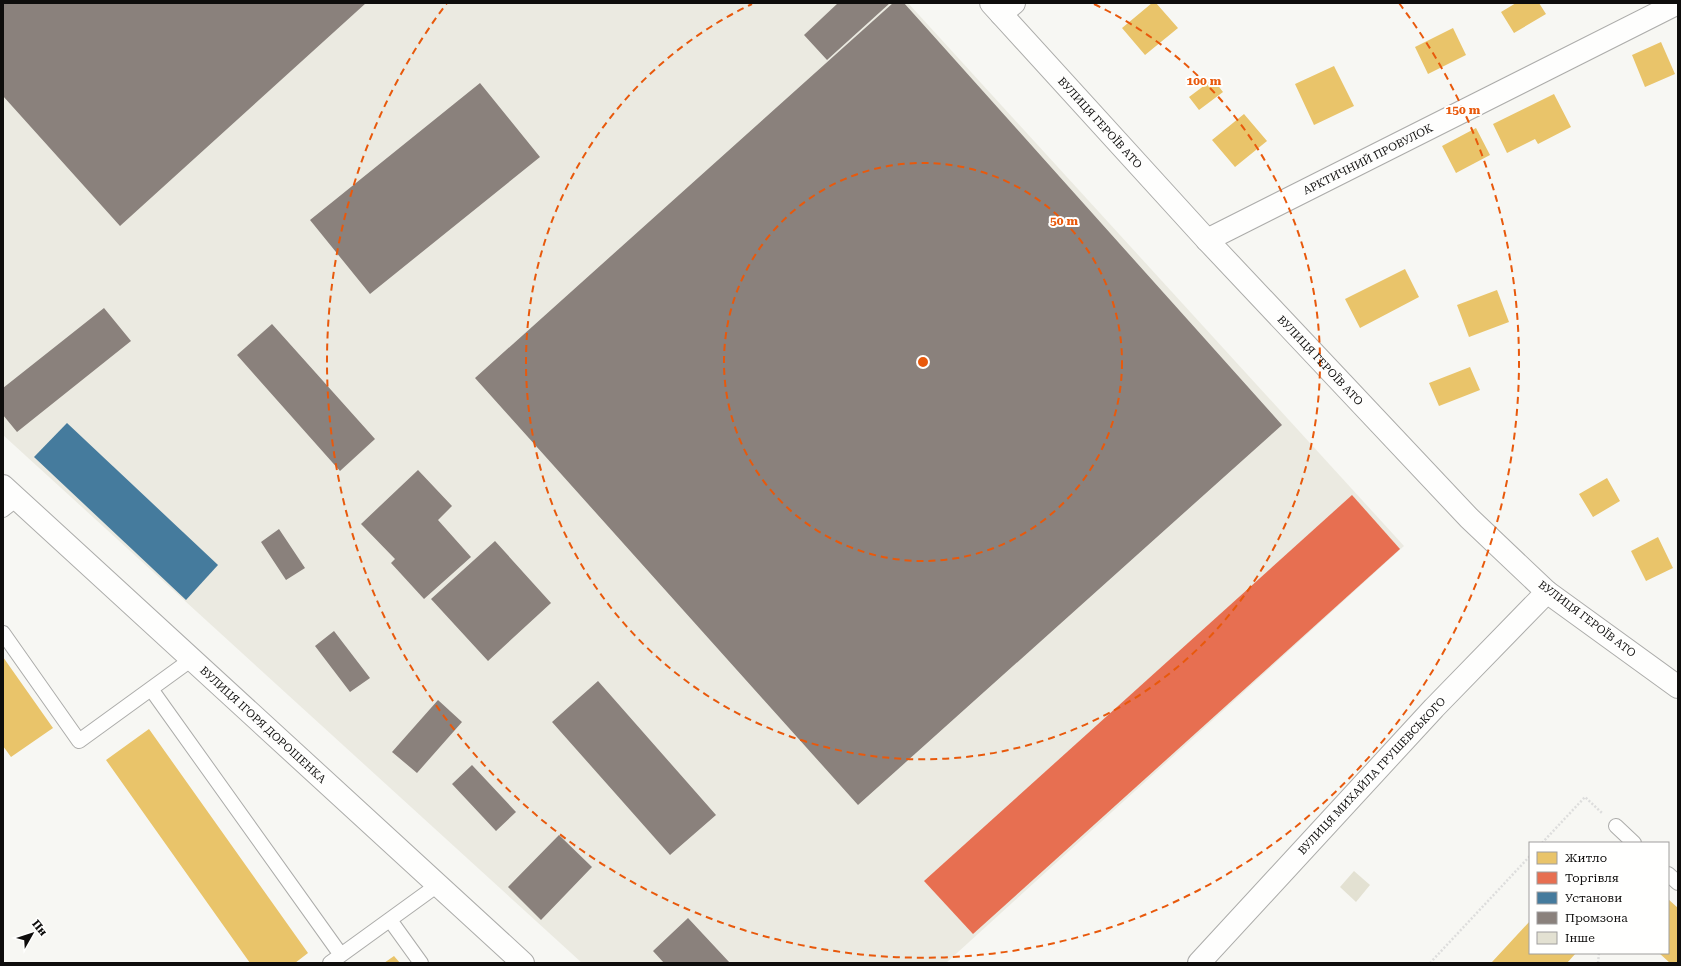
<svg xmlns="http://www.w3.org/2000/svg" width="1681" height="966" font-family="'Roboto Serif',serif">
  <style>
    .built { fill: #ebeae1 }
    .homes { fill: #e9c46a }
    .shops { fill: #e76f51 }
    .public { fill: #457b9d }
    .industry { fill: #8a817c }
    .building { fill: #e3e1d2 }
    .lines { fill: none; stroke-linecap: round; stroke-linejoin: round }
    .service-casing { stroke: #acacaa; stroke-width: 16 }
    .minor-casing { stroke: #acacaa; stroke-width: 24 }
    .tertiary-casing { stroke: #acacaa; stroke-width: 24 }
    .secondary-casing { stroke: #acacaa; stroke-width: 24 }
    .path { stroke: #dddddc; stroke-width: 2.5; stroke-dasharray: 2 2; stroke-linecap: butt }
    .service { stroke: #fefefd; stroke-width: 14 }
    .minor { stroke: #fefefd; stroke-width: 22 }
    .tertiary { stroke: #fefefd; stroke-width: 22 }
    .secondary { stroke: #fefefd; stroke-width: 22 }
    .ring { fill: none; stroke: #e8590c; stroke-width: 2; stroke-dasharray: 7 5 }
    .labels { text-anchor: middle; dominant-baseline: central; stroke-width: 4; stroke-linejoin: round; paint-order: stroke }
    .street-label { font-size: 11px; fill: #0e0d0c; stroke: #fffffe }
    .centre { fill: #e8590c; stroke: #fffffe; stroke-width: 2 }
    .ring-label { font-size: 12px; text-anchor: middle; font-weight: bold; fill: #e8590c; stroke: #fffffe; stroke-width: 4; stroke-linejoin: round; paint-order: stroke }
  </style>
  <rect width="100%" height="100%" fill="#f7f7f3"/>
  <path class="built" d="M3 3H908L1404 546 946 963H582L3 435Z"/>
  <path class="homes" d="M1152 3H1156L1178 28 1145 55 1122 28Z
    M1516 3H1539L1546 14 1514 33 1501 12Z
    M1453 28 1466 55 1428 74 1415 47Z
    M1661 42 1675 74 1645 87 1632 55Z
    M1334 66 1354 106 1314 125 1295 84Z
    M1213 79 1223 92 1199 110 1189 97Z
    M1554 94 1571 127 1538 144 1535 139 1507 153 1493 124Z
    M1244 114 1267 141 1235 167 1212 140Z
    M1476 128 1490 155 1456 173 1442 146Z
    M1405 269 1419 297 1360 328 1345 299Z
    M1497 290 1509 322 1469 337 1457 305Z
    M1470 367 1480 390 1439 406 1429 383Z
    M1607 478 1620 501 1593 517 1579 494Z
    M1658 537 1673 568 1646 581 1631 551Z
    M3 657 53 728 11 757 3 746Z
    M149 729 308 953 295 963H250L106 760Z
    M1668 899 1678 908V963H1670L1659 953H1668Z
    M1530 921V953H1576L1567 963H1493L1492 962Z
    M394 956 400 963H384Z"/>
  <path class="shops" d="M1352 495 1400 549 973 934 924 881Z"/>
  <path class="public" d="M67 423 218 565 186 600 34 457Z"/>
  <path class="industry" d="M3 3H366L120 226 3 96Z
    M838 3H890L827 60 804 35Z
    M893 3H904L1282 425 858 805 475 378Z
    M480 83 540 157 370 294 310 220Z
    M104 308 131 341 17 432 3 415V388Z
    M272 324 375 439 340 471 237 355Z
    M418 470 452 506 438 520 471 557 424 599 391 563 395 559 361 524Z
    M279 529 305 568 286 580 261 542Z
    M495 541 551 603 488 661 431 599Z
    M334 631 370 678 350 692 315 646Z
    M598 681 716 815 670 855 552 722Z
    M438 700 462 722 417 773 392 752Z
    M472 765 516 812 496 831 452 784Z
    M559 835 592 867 541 920 508 887Z
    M688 918 730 963H664L653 951Z"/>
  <path class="building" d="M1354 871 1370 885 1356 902 1340 887Z"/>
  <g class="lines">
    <g class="service-casing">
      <path id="service" d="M3 510 17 499
        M3 633 79 741 192 659
        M151 689 341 955
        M1616 826 1634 843
        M1668 874 1678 883
        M390 920 421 963
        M330 963 439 884"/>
    </g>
    <g class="minor-casing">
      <g id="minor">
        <path d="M1001 14 1014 3"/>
        <path id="s1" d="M1207 240 1678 3"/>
        <path id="s2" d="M3 486 523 963"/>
      </g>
    </g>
    <g class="tertiary-casing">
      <path id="tertiary" d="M1547 592 1678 687"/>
    </g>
    <g class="secondary-casing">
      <g id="secondary">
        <path id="s3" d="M991 3 1207 240 1469 518 1547 592 1434 708 1199 963"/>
      </g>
    </g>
    <path class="path" d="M1542 843 1585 797 1602 813
      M1430 963 1530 856
      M1598 963 1599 953"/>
    <use href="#service" class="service"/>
    <use href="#minor" class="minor"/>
    <use href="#tertiary" class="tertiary"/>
    <use href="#secondary" class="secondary"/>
  </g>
  <g class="ring">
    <circle cx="923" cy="362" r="199"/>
    <path d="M1094 4A397 397 0 1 1 752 4"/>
    <path d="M1399 3A596 596 0 1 1 447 3"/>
  </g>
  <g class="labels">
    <g class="street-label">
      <text stroke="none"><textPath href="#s3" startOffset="162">ВУЛИЦЯ ГЕРОЇВ АТО</textPath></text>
      <text stroke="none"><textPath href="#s1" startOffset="180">АРКТИЧНИЙ ПРОВУЛОК</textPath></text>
      <text stroke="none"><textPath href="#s3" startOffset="486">ВУЛИЦЯ ГЕРОЇВ АТО</textPath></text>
      <text transform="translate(1587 619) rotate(37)">ВУЛИЦЯ ГЕРОЇВ АТО</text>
      <text stroke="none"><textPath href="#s2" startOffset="353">ВУЛИЦЯ ІГОРЯ ДОРОШЕНКА</textPath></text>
      <text transform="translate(1372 776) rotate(-47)">ВУЛИЦЯ МИХАЙЛА ГРУШЕВСЬКОГО</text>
    </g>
  </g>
  <circle cx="923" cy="362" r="6" class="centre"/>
  <g class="ring-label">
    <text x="1204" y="85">100 m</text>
    <text x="1463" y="114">150 m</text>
    <text x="1064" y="225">50 m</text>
  </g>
  <rect width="1681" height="966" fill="none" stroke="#0e0d0c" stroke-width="8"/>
  <rect x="1529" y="842" width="140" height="112" fill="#fffffe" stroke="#9f9e9d"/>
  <rect x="1537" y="852" width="20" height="12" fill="#e9c46a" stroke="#9f9e9d"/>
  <text x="1565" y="862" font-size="12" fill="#0e0d0c">Житло</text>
  <rect x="1537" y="872" width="20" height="12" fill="#e76f51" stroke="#9f9e9d"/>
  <text x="1565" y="882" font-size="12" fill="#0e0d0c">Торгівля</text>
  <rect x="1537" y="892" width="20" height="12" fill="#457b9d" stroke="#9f9e9d"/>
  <text x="1565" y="902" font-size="12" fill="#0e0d0c">Установи</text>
  <rect x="1537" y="912" width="20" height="12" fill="#8a817c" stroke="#9f9e9d"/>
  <text x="1565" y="922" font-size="12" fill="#0e0d0c">Промзона</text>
  <rect x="1537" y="932" width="20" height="12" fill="#e3e1d2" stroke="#9f9e9d"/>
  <text x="1565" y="942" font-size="12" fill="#0e0d0c">Інше</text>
  <g transform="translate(32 934) rotate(51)" stroke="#fffffe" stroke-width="3" paint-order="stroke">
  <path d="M0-3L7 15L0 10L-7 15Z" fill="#0e0d0c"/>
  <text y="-6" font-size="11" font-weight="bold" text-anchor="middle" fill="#0e0d0c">Пн</text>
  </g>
</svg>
